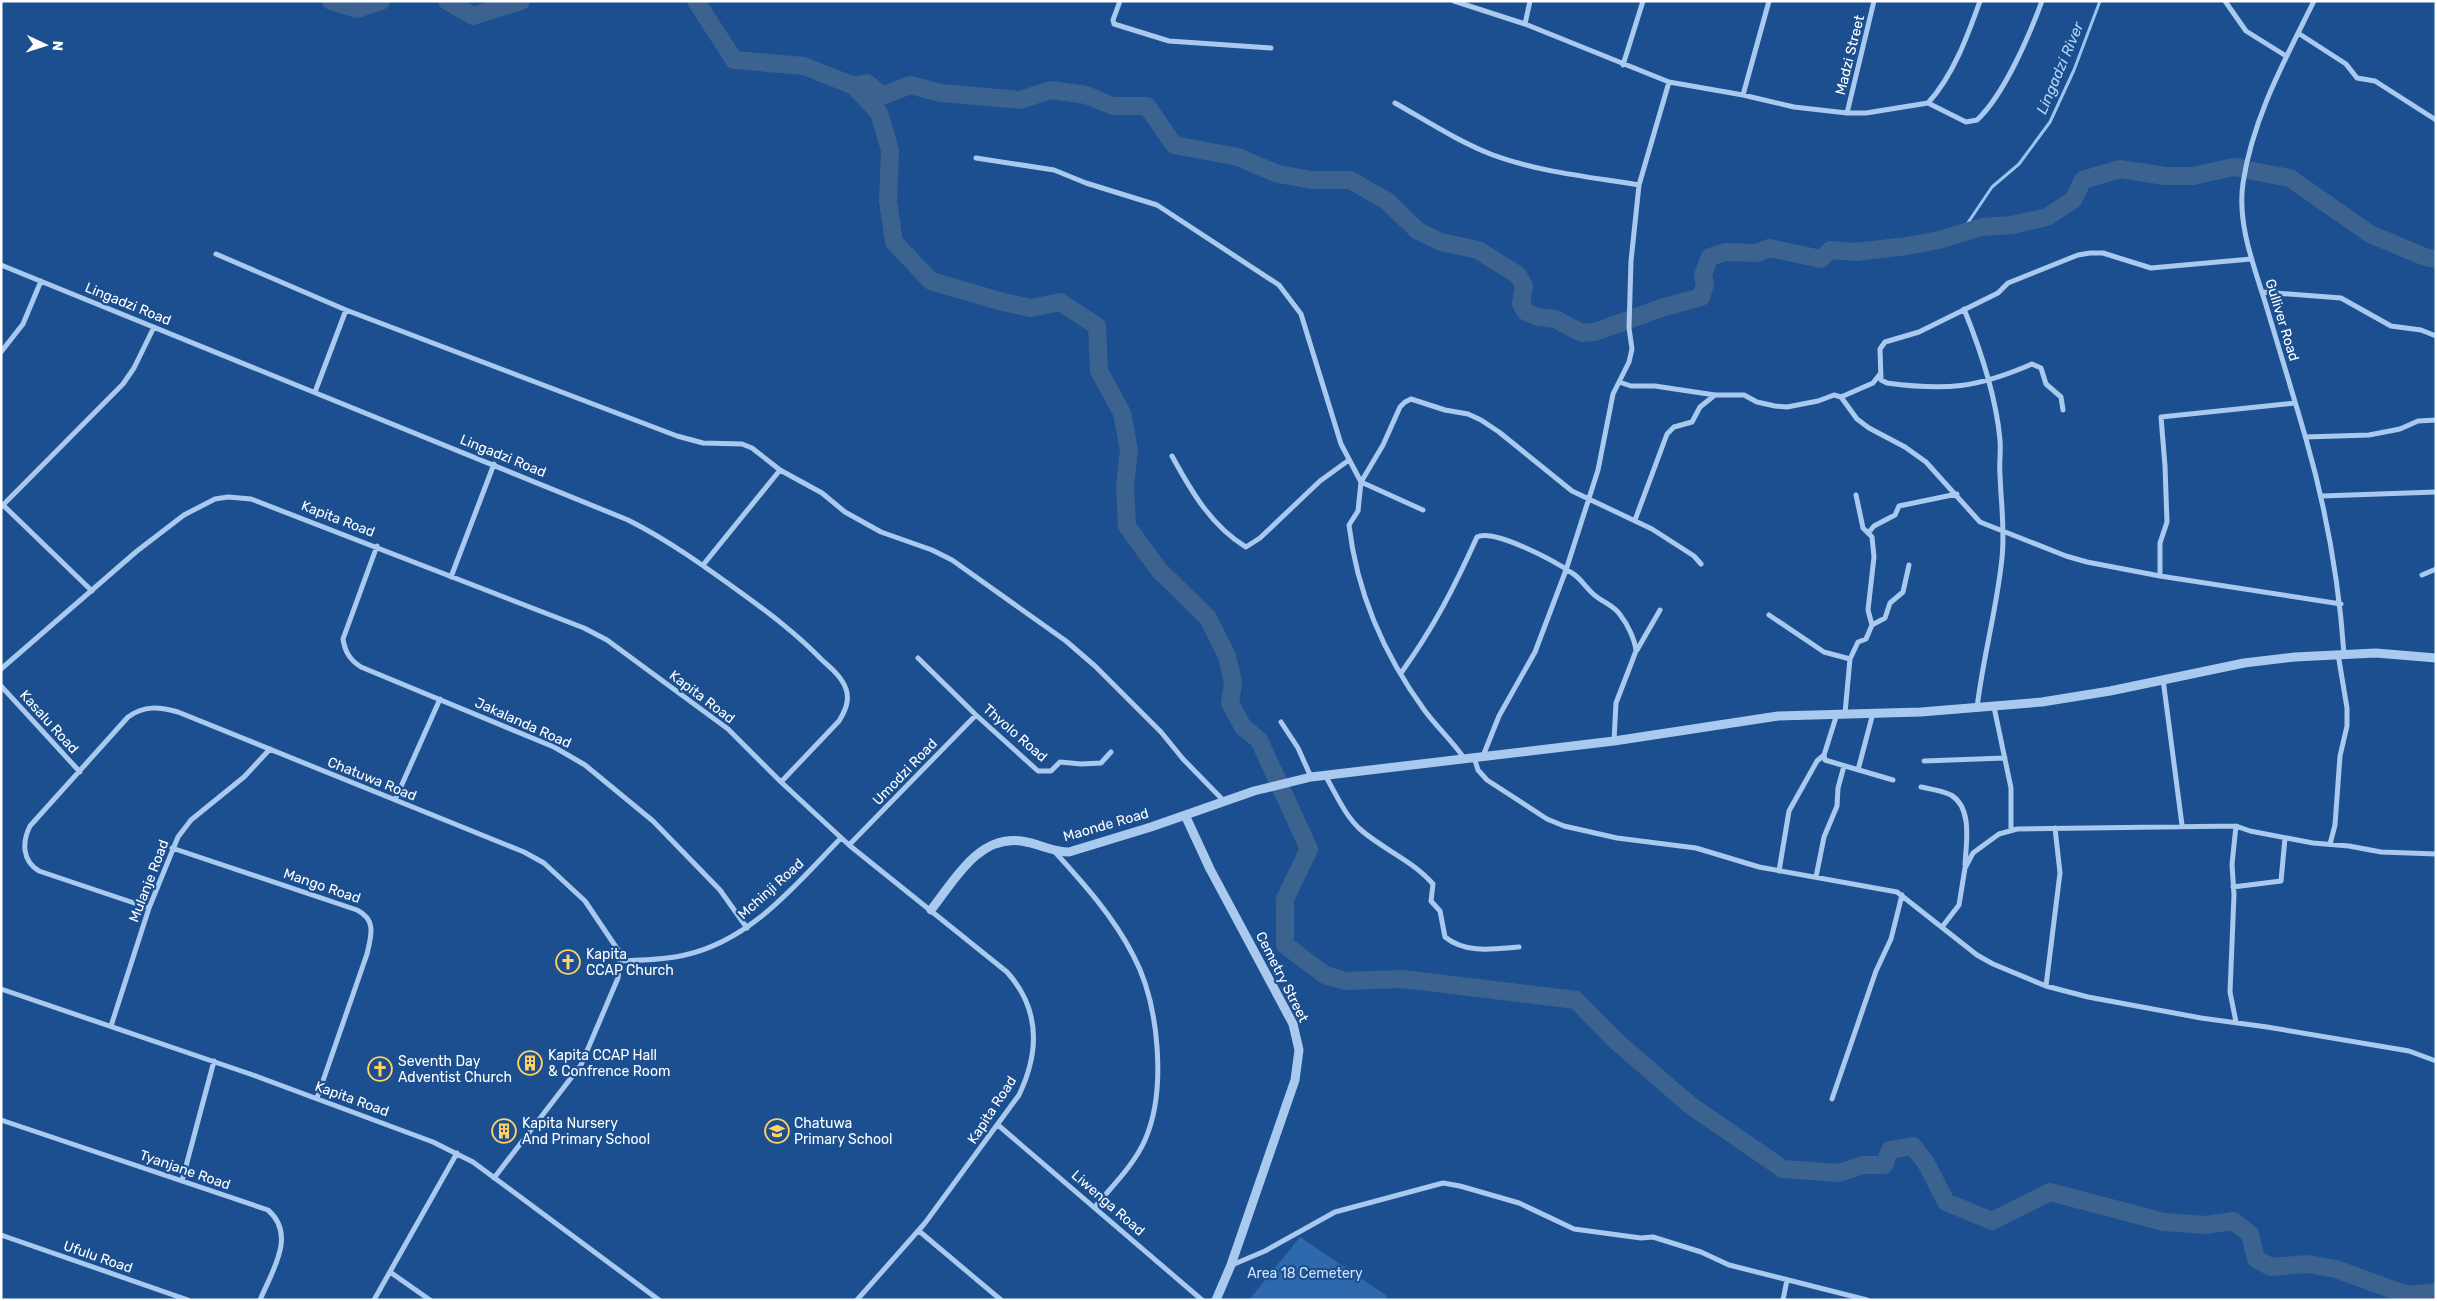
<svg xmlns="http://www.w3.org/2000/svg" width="2437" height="1301" font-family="Rubik,sans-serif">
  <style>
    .green { fill: #2e69ad }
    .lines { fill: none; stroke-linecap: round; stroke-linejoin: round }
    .stream { stroke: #9cc4f0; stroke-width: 3 }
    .river { stroke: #3c6290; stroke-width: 18 }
    .minor { stroke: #a9c9ee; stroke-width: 5 }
    .tertiary { stroke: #a9c9ee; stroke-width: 9 }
    .labels { text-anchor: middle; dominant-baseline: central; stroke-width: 4.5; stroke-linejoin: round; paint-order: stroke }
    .street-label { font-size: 14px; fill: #fff; stroke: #1b4f8f }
    .poi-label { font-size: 14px; fill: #fff; stroke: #1b4f8f; text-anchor: start }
    .park-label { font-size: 14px; fill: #cfe3fa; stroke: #1b4f8f }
    .water-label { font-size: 15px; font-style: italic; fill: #b5d3f5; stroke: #1b4f8f }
  </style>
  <rect width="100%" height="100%" fill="#1b4f8f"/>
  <path class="green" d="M1300 1237 1387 1296 1384 1300H1249Z"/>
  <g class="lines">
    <path class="stream" d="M1961 233 1992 187 2019 164 2050 122 2074 70 2100 1"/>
    <path class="river" d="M331 1 357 9 381 1
      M447 1 473 16 521 1
      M696 1 734 60 804 66 854 86 879 113 890 150 888 201 894 242 931 281 1003 302 1031 308 1060 302 1097 326 1099 371 1122 413 1129 450 1125 488 1127 526 1159 570 1208 618 1227 656 1233 682 1230 703 1243 727 1259 740 1309 849 1285 899V945L1325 975 1346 981 1403 979 1576 1000 1615 1040 1690 1105 1783 1169 1839 1173 1863 1165H1884L1890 1150 1913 1146 1926 1163 1946 1202 1992 1221 2050 1192 2164 1222 2205 1225 2233 1221 2250 1234 2256 1259 2271 1267 2308 1264 2336 1269 2407 1295 2436 1292
      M854 86 867 83 882 96 910 85 941 93 1020 100 1051 90 1086 95 1113 106H1147L1174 145 1238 157 1278 174 1312 180H1350L1387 201 1418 231 1441 242 1478 250 1518 275 1524 286 1521 304 1526 312 1538 317 1555 319 1582 333 1595 332 1661 308 1701 297 1705 285 1703 275 1710 257 1725 252 1757 253 1769 248 1821 259 1830 250 1855 252 1907 246 1939 240 1982 227 2012 225 2047 217 2073 200 2083 180 2120 169 2165 176H2193L2233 167 2241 168
      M2252 171 2290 178 2370 234 2425 257 2436 259"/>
    <path class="minor" d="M1120 1 1113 20 1114 24 1169 41 1271 48
      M1454 1 1525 24 1669 82 1743 95 1794 107 1847 113H1866L1928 103C1953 76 1968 35 1980 1
      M2225 1 2246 31 2286 56
      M2314 1C2285 60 2253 117 2243 183 2237 224 2254 266 2266 305 2279 349 2293 394 2306 439 2326 509 2339 581 2344 654
      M1525 24 1530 1
      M2298 33 2346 64 2357 78 2375 81 2436 120
      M1623 65 1643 1
      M1743 95 1769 1
      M1395 103C1427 121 1459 142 1493 155 1539 172 1591 177 1639 185
      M1928 103 1966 122 1977 120C2004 95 2029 36 2042 1
      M1847 113 1874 1
      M976 158 1054 170 1086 183 1157 205 1279 285 1301 314 1341 444 1361 482 1358 511 1349 525C1357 593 1384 655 1425 711 1437 727 1452 741 1464 758
      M216 254 346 310 677 436 703 443 742 444 752 448 780 470 822 493 845 512 881 532 932 550 952 560 1066 641 1095 666 1161 732 1183 759 1224 801
      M1 265 628 520C668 540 704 566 740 592 769 613 797 634 822 660 831 668 842 677 846 689 850 701 845 711 839 721L781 782
      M2262 292 2341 298 2391 326 2421 330 2436 336
      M1964 309C1981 351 1996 395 2000 440 2001 452 1999 463 2000 475 2001 503 2005 529 2002 558 1997 608 1983 657 1977 708
      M1 352 23 324 41 281
      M1619 382 1631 386H1655L1715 395H1744L1757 402 1775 406 1787 407 1818 401 1834 395 1841 397 1857 419 1869 428 1905 447 1926 462 1980 522 2066 556 2087 562 2160 576 2341 604
      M315 392 346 310
      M1841 397 1873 383 1880 374
      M2063 410 2061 397 2046 384 2041 368 2032 364C1977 388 1946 391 1887 383L1881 380 1880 349 1885 342 1919 332 1998 293 2008 283 2078 255 2090 253H2103L2151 268 2251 259
      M2305 437 2369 435 2400 429 2418 421 2436 420
      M1172 456C1191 491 1212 527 1246 547L1260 538 1320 481 1349 460
      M1856 495 1863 528 1872 537 1874 557 1868 610 1872 625
      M2322 496 2436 492
      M3 505 92 591
      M1 507 123 384 134 368 154 327
      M1423 510 1361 482 1383 445 1400 407 1405 402 1411 399 1445 410 1468 414 1481 420 1499 432 1572 491 1652 529 1694 556 1701 564
      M1635 520 1667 434 1674 427 1692 422 1700 407 1715 395
      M1869 532 1874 526 1895 515 1899 506 1957 494
      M377 546 343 639C345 652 350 660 361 667L554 747 585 765 653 821 720 890 747 928
      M703 565 780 470
      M2422 575 2436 569
      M2160 576V543L2167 522 2165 466 2161 417 2295 403
      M451 577 494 464
      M1769 615 1824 652 1850 659
      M1637 650 1660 610
      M918 658 976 715 1038 771H1051L1060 762 1081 764 1101 763 1111 752
      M1 669 137 551 184 515 215 499 228 497 251 499 584 628 607 640 728 729 781 782 849 845 1007 972C1040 1009 1040 1051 1019 1095L925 1223 857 1300
      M1401 673C1434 627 1454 588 1477 537 1494 528 1556 562 1572 573 1582 579 1587 590 1597 597 1605 603 1616 607 1621 616 1628 625 1635 640 1636 651L1616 703 1614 741
      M2163 679 2182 825
      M1 686 80 772
      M1994 707 2011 788V830
      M1845 713 1850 659 1858 642 1866 639 1872 625 1885 618 1890 603 1903 592 1909 565
      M1837 714 1824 755 1825 760 1893 780
      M1281 722 1298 748 1311 777
      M1483 756 1499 716 1535 652 1566 570 1598 470 1613 394 1629 362 1632 349 1629 328 1631 261 1639 185 1669 82
      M1474 757 1478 770 1487 780 1547 819 1564 826 1617 838 1696 848 1759 867 1897 892 1977 955 1993 964 2046 986 2088 997 2201 1018 2267 1027 2409 1051 2436 1061
      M1924 761 2005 758
      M1858 770 1873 713
      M1325 775C1336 794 1345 816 1361 830 1384 850 1412 860 1433 884L1431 901 1440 911 1445 937C1466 954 1494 949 1519 947
      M1921 787C1931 789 1943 791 1951 795 1973 808 1966 844 1965 865
      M395 800 440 699
      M2236 826 2232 864 2234 895 2230 992 2236 1022
      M2330 844 2335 825 2340 756 2347 726V708L2338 654
      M849 845 976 715
      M172 848 357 910C377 920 371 936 367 954L317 1098
      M1055 852C1084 884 1113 916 1133 955 1159 1003 1167 1090 1145 1140 1134 1165 1112 1186 1095 1207
      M1779 871 1789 811 1817 761 1824 755
      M1816 877 1824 837 1837 806 1838 788 1844 766
      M2233 887 2281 881 2285 838
      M149 908 39 871C22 861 22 842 30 826L128 717C144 705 160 707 178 712L524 852 544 863 585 901 618 950 620 961 618 978 581 1065 494 1178
      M1942 927 1959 905 1965 868 1973 853 1999 834 2017 829 2236 826 2250 831 2313 843 2349 846 2381 852 2436 854
      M620 961C642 960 664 960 685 955 752 940 796 884 841 838
      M2046 986 2060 873 2055 828
      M1 989 253 1075 433 1142 473 1162 659 1300
      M111 1026 149 908 178 837 191 820 244 777 270 749
      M1832 1099 1876 971 1891 939 1902 895
      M1 1120 268 1210C297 1235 272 1271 260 1300
      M998 1125 1202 1300
      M182 1181 214 1061
      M919 1231 1001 1300
      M1 1235 188 1300
      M1232 1265 1265 1251 1335 1212 1443 1183 1460 1186 1519 1203 1574 1229 1641 1238 1653 1237 1701 1252 1729 1265 1867 1300
      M390 1272 430 1300
      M374 1300 457 1153
      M1783 1300 1787 1280"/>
    <path class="tertiary" d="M1185 815 1210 869 1293 1024 1299 1050 1295 1080 1231 1265 1216 1300
      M931 910C954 881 978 835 1021 841 1038 843 1052 852 1069 852L1151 827 1254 791 1311 777 1614 741 1778 716 1921 712 2042 702 2110 691 2244 663 2295 657 2376 653 2436 658"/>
  </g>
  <defs>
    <g id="church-ring" transform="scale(1.25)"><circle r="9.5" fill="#1b4f8f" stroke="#ffd166" stroke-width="1.5"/><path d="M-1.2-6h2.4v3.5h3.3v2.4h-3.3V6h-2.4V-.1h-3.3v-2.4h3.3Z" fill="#ffd166"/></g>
    <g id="building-ring" transform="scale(1.25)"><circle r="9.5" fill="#1b4f8f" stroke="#ffd166" stroke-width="1.5"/><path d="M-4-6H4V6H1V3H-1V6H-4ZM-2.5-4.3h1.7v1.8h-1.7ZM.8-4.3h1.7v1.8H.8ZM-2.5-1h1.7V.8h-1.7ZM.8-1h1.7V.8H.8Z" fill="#ffd166"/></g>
    <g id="school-ring" transform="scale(1.25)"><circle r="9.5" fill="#1b4f8f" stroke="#ffd166" stroke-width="1.5"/><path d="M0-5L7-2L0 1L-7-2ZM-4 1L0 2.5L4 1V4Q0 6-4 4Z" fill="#ffd166"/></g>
  </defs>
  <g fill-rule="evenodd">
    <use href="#church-ring" x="568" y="962"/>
    <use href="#building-ring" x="530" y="1063"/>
    <use href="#church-ring" x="380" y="1069"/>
    <use href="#building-ring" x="504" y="1131"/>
    <use href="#school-ring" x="777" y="1131"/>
  </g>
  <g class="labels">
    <g class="street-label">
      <text transform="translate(1850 55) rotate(-76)">Madzi Street</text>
      <text transform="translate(128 304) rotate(22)">Lingadzi Road</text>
      <text transform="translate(2282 320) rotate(73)">Gulliver Road</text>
      <text transform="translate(503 456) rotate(22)">Lingadzi Road</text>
      <text transform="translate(338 519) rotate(21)">Kapita Road</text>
      <text transform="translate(702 697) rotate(37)">Kapita Road</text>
      <text transform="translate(49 722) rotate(48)">Kasalu Road</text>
      <text transform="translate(523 723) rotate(24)">Jakalanda Road</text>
      <text transform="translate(1015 733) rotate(41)">Thyolo Road</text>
      <text transform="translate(905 772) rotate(-46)">Umodzi Road</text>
      <text transform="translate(372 779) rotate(22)">Chatuwa Road</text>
      <text transform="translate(1106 825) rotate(-16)">Maonde Road</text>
      <text transform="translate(149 881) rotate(-69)">Mulanje Road</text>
      <text transform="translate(322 886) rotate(19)">Mango Road</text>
      <text transform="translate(771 889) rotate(-42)">Mchinji Road</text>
      <text transform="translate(1282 977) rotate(63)">Cemetry Street</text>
      <text transform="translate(352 1099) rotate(20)">Kapita Road</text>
      <text transform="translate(992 1110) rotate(-57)">Kapita Road</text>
      <text transform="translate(185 1170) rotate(19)">Tyanjane Road</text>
      <text transform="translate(1108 1203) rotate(41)">Liwenga Road</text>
      <text transform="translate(98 1257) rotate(19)">Ufulu Road</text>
    </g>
    <g class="poi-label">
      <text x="586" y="954">Kapita<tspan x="586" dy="16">CCAP Church</tspan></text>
      <text x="548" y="1055">Kapita CCAP Hall<tspan x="548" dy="16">&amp; Confrence Room</tspan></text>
      <text x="398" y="1061">Seventh Day<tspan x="398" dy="16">Adventist Church</tspan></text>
      <text x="522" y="1123">Kapita Nursery<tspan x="522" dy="16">And Primary School</tspan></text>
      <text x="794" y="1123">Chatuwa<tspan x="794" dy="16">Primary School</tspan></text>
    </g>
    <g class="park-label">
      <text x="1305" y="1273">Area 18 Cemetery</text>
    </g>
    <g class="water-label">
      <text transform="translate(2060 68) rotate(-67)">Lingadzi River</text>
    </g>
  </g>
  <rect width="2437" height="1301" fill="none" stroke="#ffffff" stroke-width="5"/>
  <g transform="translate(45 45) rotate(94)" stroke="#1b4f8f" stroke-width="4" paint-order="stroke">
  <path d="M0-4L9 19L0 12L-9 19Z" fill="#ffffff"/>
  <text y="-8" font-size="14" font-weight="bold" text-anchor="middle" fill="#ffffff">N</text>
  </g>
</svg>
